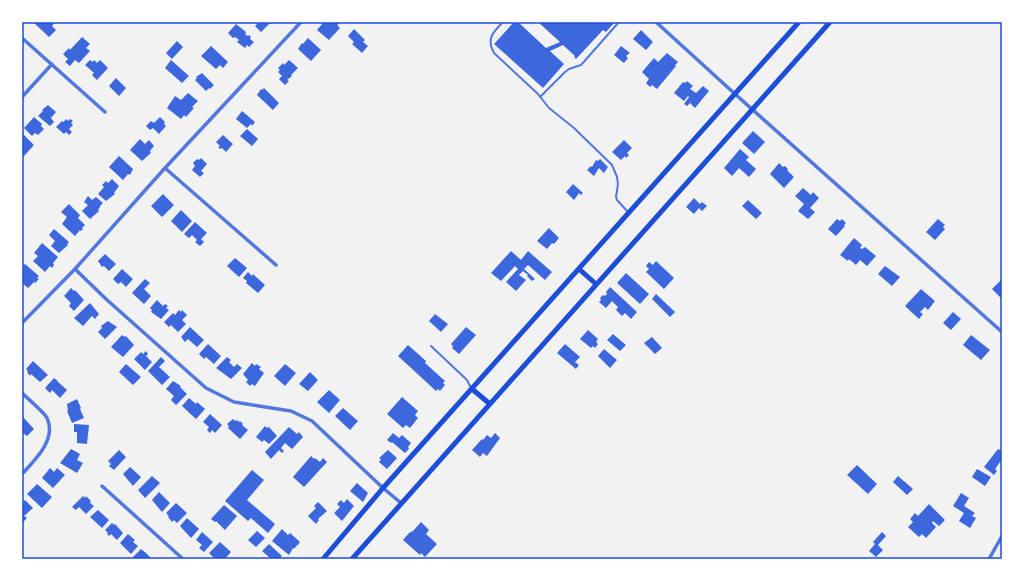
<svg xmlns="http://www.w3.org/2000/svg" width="1024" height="581" font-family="Roboto,sans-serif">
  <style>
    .building { fill: #3d67dc }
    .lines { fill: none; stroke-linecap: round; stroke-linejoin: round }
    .service { stroke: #5277de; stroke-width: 2 }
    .minor { stroke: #5277de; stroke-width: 3.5 }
    .secondary { stroke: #1d4ed8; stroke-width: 5 }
    .neatline { fill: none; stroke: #1d4ed8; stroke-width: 1.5 }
  </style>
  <rect width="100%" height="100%" fill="#f2f2f2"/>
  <path class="building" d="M33 22H55L52 26 56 30 49 37Z
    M259 22H272L271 24 270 23 261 32 255 26Z
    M322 22H337L339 24 337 25 340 28 329 40 317 30 323 23Z
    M514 22H518L546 48 560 42 538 22H613L614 23 606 32 603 30 576 59 574 57 575 56 563 45 550 51 564 64 543 88 494 44Z
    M236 24 246 32 245 34 248 36 249 35 251 37 250 39 254 42 249 47 247 45 245 48 237 42 239 40 235 37 233 38 228 33Z
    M354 29 365 40 363 42 368 46 362 53 352 44 354 42 348 36Z
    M641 30 653 42 646 50 633 39Z
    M82 37 90 44 86 48 90 51 79 63 75 60 70 66 65 62 68 59 63 54 69 48 70 50Z
    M308 38 321 50 311 61 298 49 302 43 303 44Z
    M177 41 183 47 172 59 166 53Z
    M211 46 228 62 223 68 220 65 216 69 201 56Z
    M621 46 630 53 626 56 628 58 624 63 614 55Z
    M667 53 678 62 675 65 676 66 657 89 652 85 650 87 646 83 649 79 642 72 654 58 658 62Z
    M90 60 93 62 94 60 97 63 100 60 108 68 97 80 92 75 94 73 85 65Z
    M171 60 189 76 182 83 165 68Z
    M289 60 298 68 291 75 292 76 287 80 289 81 285 85 279 79 282 76 278 72 280 70 278 68 283 63 284 65Z
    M202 73 214 85 210 89 209 88 206 91 195 80 197 78 196 77Z
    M116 78 126 88 119 96 109 86Z
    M687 81 693 86 690 89 696 93 703 86 709 91 695 108 690 103 687 106 684 104 689 97 688 96 684 101 674 93 683 82 685 83Z
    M264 88 279 103 273 110 257 95 261 89 262 90Z
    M188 93 198 101 192 107 194 108 186 117 184 115 181 119 167 108 175 96 181 100Z
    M48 105 56 112 51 118 54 122 50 126 38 116 43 111 42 110Z
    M242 111 255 122 252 126 251 124 247 128 236 119Z
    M34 117 42 124 41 126 44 129 38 135 35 133 32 136 24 128Z
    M160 117 165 122 164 124 166 126 159 134 153 128 150 130 146 126 151 121 154 123Z
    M67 119 68 121 70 119 73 121 71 123 73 125 69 129 72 132 69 135 66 132 64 134 56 127 62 121 63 122Z
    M247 129 258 139 252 146 240 136Z
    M753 131 765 142 754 154 742 143Z
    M23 134 34 145 24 156 22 154Z
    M223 135 233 144 226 152 222 148 220 149 218 147 220 146 216 142Z
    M140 139 145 144 149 140 154 146 150 151 151 153 142 161 130 150Z
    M624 140 632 148 627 153 629 155 626 158 625 156 621 160 612 152Z
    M740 149 749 157 746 160 756 169 749 177 739 168 732 176 724 168Z
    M119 156 133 169 130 175 128 174 123 180 109 167Z
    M201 158 207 164 201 171 204 173 200 177 192 170 195 166 193 163 197 159 199 160Z
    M600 159 608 167 604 173 599 168 594 176 587 170 591 166 592 167 596 160 598 161Z
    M779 163 783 167 785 166 788 169 787 170 794 177 784 188 770 174Z
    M112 179 119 186 114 193 115 194 106 201 98 194 104 187 102 185 106 181 108 183Z
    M573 184 583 193 581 195 579 193 574 200 566 192Z
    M803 188 811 195 813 192 819 198 810 208 815 212 808 219 798 211 804 204 795 196Z
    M163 194 174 205 162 217 151 206Z
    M88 196 92 200 96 197 103 203 100 206V207L98 210 99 211 90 219 82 211 88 205 84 202Z
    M694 198 700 204 702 202 707 206 702 211 699 208 694 214 686 207Z
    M748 200 762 213 756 219 742 206Z
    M69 204 80 215 78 218 85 225 82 228 83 229 81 231 80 230 75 236 62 224 67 217 61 212Z
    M181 210 192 221 182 232 171 221Z
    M837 219 840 221 842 219 846 223 844 225 845 226 836 236 828 229Z
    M938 219 945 225 943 227 945 229 935 240 926 232Z
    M195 222 207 233 201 239 204 242 200 246 195 242 197 240 192 235 189 238 184 234Z
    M549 228 559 238 554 244 552 243 547 249 537 241Z
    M54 229 69 242 67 244 68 245 59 253 51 246 55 241 49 235Z
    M854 238 862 245 860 248 862 249 865 247 876 256 867 266 860 260 856 265 849 259 848 261 840 255Z
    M42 243 58 257 53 263 54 265 52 268 50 266 45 272 33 261 38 256 34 253Z
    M511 251 521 260 528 251 552 272 545 280 528 265 524 269 535 279 532 281 527 276 528 275 523 271 519 275 526 280 516 291 506 282 518 269 515 266 501 281 491 273Z
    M105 254 116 264 109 271 104 266 102 267 98 261Z
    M235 258 247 268 239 277 227 266Z
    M656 261 674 278 664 289 646 272 649 269 646 266 649 262 653 265Z
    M25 264 39 276 37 278 39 279 35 283 34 282 28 288 22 283V267Z
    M885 266 900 277 892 286 878 274Z
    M122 269 133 279 126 287 121 282 118 284 113 279Z
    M248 272 252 276 253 274 265 285 258 293 246 283 247 281 243 278Z
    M626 273 649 294 640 304 617 283Z
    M145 279 150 283 144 289 151 296 144 304 132 293Z
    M1001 280H1002V299L992 289Z
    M610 287 637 312 631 319 625 313 622 316 616 310 618 307 612 301 606 308 599 302 601 300 600 298 603 295 605 296 607 294 606 292Z
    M71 288 74 291 75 290 84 300 74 311 69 306 71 303 64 296Z
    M921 289 935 301 928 310 925 307 920 312 923 314 919 319 905 306Z
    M656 294 675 312 670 317 652 299Z
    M157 300 163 306 165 304 168 306 166 308 169 310 161 319 151 312 152 310 150 308Z
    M90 303 99 314 95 319 92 316 83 326 74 318Z
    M179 310 181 312 182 310 187 315 182 320 186 324 178 332 171 325 169 327 164 322 173 313 175 315Z
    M953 312 961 319 951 330 943 323Z
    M435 314 448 324 441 332 429 321Z
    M108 321 117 327 105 339 98 332 102 328 101 326Z
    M190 327 204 340 197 347 188 339 185 342 181 337Z
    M466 327 476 335 459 354 452 348 453 346 451 344Z
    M588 330 598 339 596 342 598 344 595 348 593 346 591 348 580 339Z
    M613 334 626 345 620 351 607 340Z
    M122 335 125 337 126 336 134 345 123 357 111 347Z
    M971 335 990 350 981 360 963 345Z
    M652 337 662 348 655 354 644 343Z
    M208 344 221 356 214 364 206 357 204 359 199 354Z
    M565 344 580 357 575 362 579 365 576 369 557 353Z
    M408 345 426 361 425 363 445 381 443 383 445 385 440 391 438 389 436 391 398 356Z
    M604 349 617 360 610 368 598 356Z
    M146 351 148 354 146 356 152 362 145 370 134 359 141 352 143 354Z
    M161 357 165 361 159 367 170 377 162 385 148 371Z
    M227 357 231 360 229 362 234 367 237 364 242 368 231 379 216 368Z
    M33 361 48 375 40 382 31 374 30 376 27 372 28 371 26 369Z
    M252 363 255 366 256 364 261 367 259 369 264 373 255 386 252 384 250 386 246 382 248 380 243 374Z
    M126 364 141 377 133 385 119 372Z
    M285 364 296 373 285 386 274 376Z
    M310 372 318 380 308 391 299 384Z
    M54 378 58 381H57L67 390 60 398 52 390 50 393 45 388Z
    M173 381 181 386 180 387 187 394 176 405 171 400 174 396 166 389Z
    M329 390 340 400 329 413 317 402Z
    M402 397 418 411 415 415 418 418 410 428 406 425 403 428 387 414Z
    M189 398 196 404 197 402 205 409 196 419 182 406Z
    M77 399 81 408 80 409 84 418 72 423 67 411H68L67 404Z
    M343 408 358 421 350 430 335 416Z
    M210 414 222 425 215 433 212 430 210 433 207 430 209 427 203 422Z
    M23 417 34 429 27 436 23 433 22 435V419Z
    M233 419 235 421 237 420 239 422 240 421 243 424 242 425 248 430 240 439 228 428 229 426 227 424Z
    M74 424 89 425 87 444 77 443V432H74Z
    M265 426 267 428 269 427 277 436 269 444 264 440 262 442 256 437Z
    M289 427 297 434 299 432 303 437 292 449 285 443 281 448 284 451 282 453 279 450 271 459 265 452Z
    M393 433 399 438 402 435 411 443 408 447 409 449 405 453 392 442 391 443 387 440Z
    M495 433 500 438 487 456 483 453 480 457 472 450 482 439 483 440 487 435 491 438Z
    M71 449 80 454 77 460 83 463 77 473 60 463Z
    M998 449 1002 451V463L1000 462 995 469 997 471 994 475 984 467Z
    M119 450 126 457 114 470 109 466 111 464 108 461Z
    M388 450 397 458 387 469 379 462 381 459 379 458Z
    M311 456 314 459 315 458 320 462 323 458 327 462 304 487 293 477Z
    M857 465 877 484 868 494 847 475Z
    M130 467 141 477 133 486 123 474Z
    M50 468 54 472 57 468 65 475 53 488 42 478Z
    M977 469 991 477 985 486 972 477Z
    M252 470 264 480 247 500 275 524 268 533 251 518 248 521 225 501Z
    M152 476 160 483 145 498 138 490Z
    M898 476 913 489 907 495 893 482Z
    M357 483 368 493 363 502 350 491Z
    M37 484 52 497 42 508 27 494Z
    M159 492 170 503 162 512 152 500Z
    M961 493 969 498 964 506 975 513 972 516 976 518 970 528 959 521 964 513 953 506Z
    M83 496 85 498 86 496 91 501 90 503 94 506 86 514 79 507 76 510 72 507Z
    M347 499 354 506 342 521 334 513 340 507 337 504 341 500 344 503Z
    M25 500 33 508 24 516 27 518 22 523V503Z
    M318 502 327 511 318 519 319 520 316 524 308 516 316 508 314 506Z
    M176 503 187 513 177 523 174 520 172 522 168 517 169 516 166 513Z
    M929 504 945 520 939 526 933 521 932 523 936 527 926 538 922 534 919 537 908 527 913 522 910 519 915 513 918 516Z
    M224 505 237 516 225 530 216 521 215 522 211 519Z
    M98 510 109 520 102 528 90 517Z
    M187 518 199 529 191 538 180 526Z
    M421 522 429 530 426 534 437 544 425 557 421 553 420 555 403 540 409 533 413 531Z
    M112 523 114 525 115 524 123 533 117 540 111 534 109 536 107 534 108 533 105 530Z
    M282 529 288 535 290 533 300 542 297 546V545L294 549 293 548 289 555 272 541Z
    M257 531 265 538 256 547 248 540Z
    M202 532 213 542 204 552 199 548 202 545 196 540Z
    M882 532 886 536 878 545 883 550 876 557 869 551 875 544 873 542Z
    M128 534 135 540 133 542 138 546 131 554 120 543Z
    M220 542 231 552 225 559H215L209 553Z
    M269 544 282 556 279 559H269L270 558 262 551Z
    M141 549 146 553 152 559H131Z"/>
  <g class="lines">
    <path class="service" d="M503 22C493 32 486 39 494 53L538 94 549 108 574 128 612 165 617 177 618 184 616 197 617 200 628 212
      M540 97 565 72 569 69 581 65 619 22
      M431 346 467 380 471 388"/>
    <path class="minor" d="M656 22 735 94 1002 332
      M22 38 105 112
      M22 97 52 64
      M165 168 276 265
      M75 269 106 299 206 388 234 402 291 411 312 421 383 488 401 503
      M22 323 75 269 165 168 301 22
      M22 393C28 399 44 412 47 418 57 439 35 460 22 474
      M102 486 183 559
      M989 559 1002 536"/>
    <path class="secondary" d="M579 269 596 284
      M472 389 490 404
      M323 559 383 488 799 22
      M352 559 830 22"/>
  </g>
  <rect width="1024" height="581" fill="none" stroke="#ffffff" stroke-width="46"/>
  <rect x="23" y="23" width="978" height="535" class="neatline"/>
</svg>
